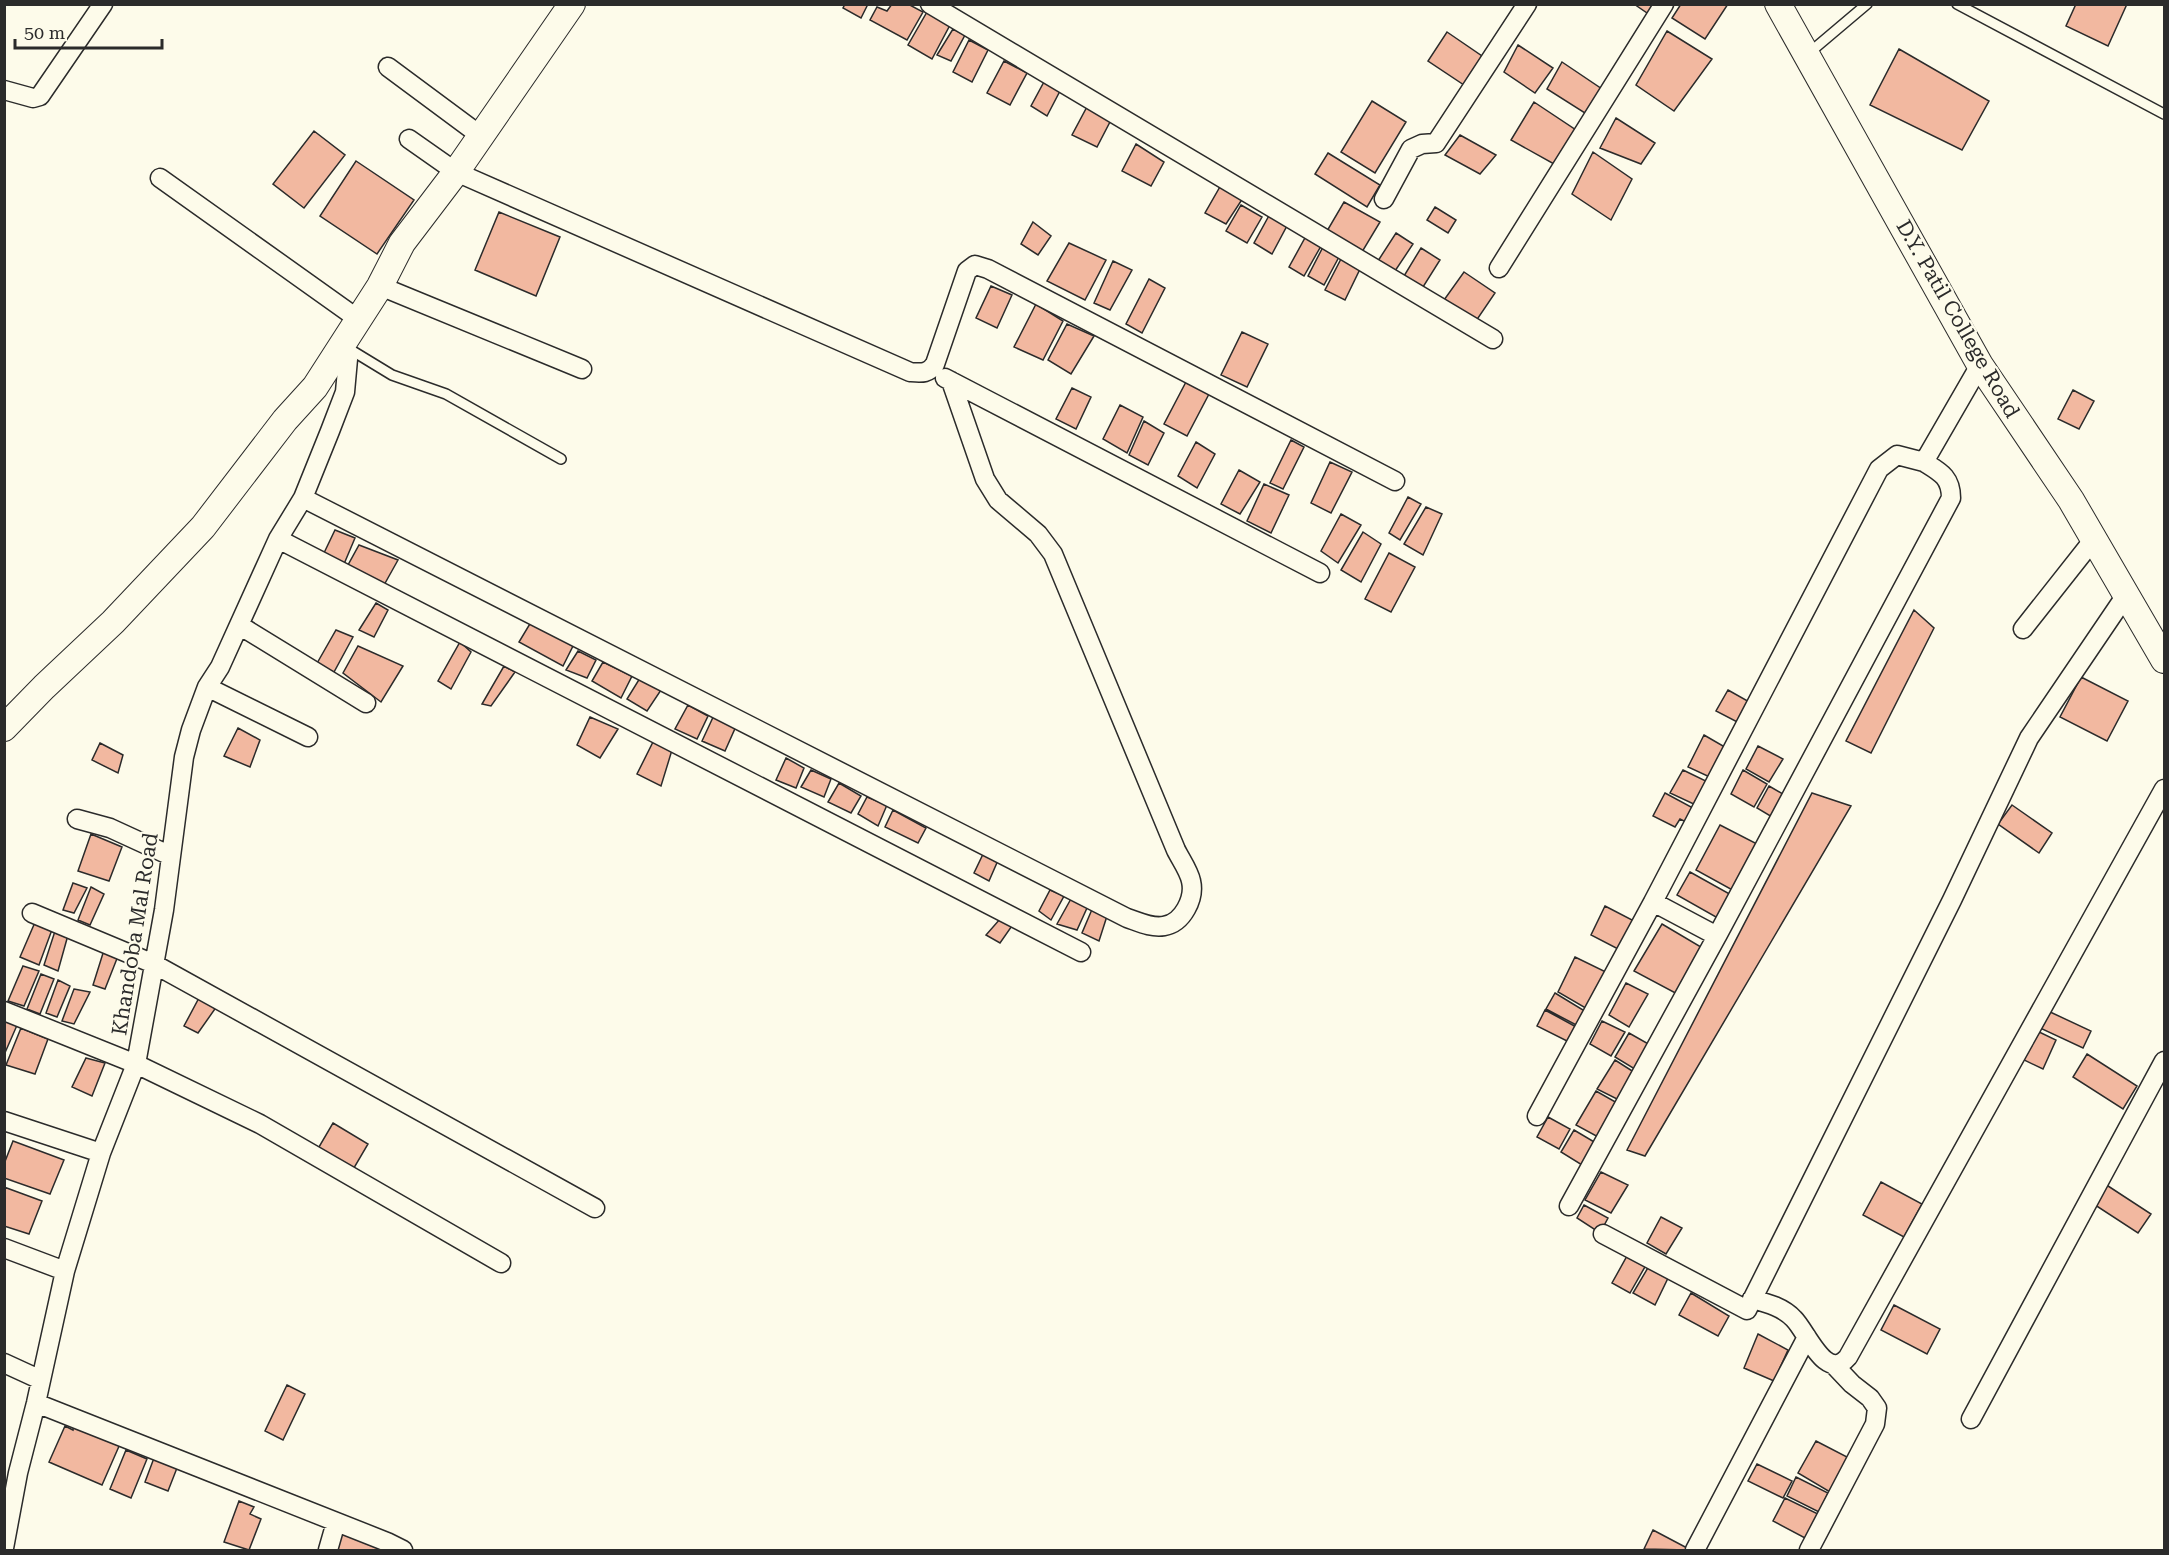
<svg xmlns="http://www.w3.org/2000/svg" width="2169" height="1555" font-family="'Roboto Serif',serif">
  <style>
    .building { fill: #f2b8a0; stroke: #2b2b2b; stroke-width: 1.5 }
    .lines { fill: none; stroke-linecap: round; stroke-linejoin: round }
    .lane-casing { stroke: #2b2b2b; stroke-width: 12 }
    .street-casing { stroke: #2b2b2b; stroke-width: 21 }
    .secondary-casing { stroke: #2b2b2b; stroke-width: 28 }
    .lane { stroke: #fdfbea; stroke-width: 9 }
    .street { stroke: #fdfbea; stroke-width: 18 }
    .secondary { stroke: #fdfbea; stroke-width: 26 }
    .labels { text-anchor: middle; dominant-baseline: central; stroke-width: 4.5; stroke-linejoin: round; paint-order: stroke }
    .street-label { font-size: 21px; fill: #2b2b2b; stroke: #fdfbea }
  </style>
  <rect width="100%" height="100%" fill="#fdfbea"/>
  <path class="building" d="M845 4H868L861 18 843 8Z
    M892 4H908L923 12 907 40 870 20 877 7 887 11Z
    M1634 4H1657L1650 15Z
    M1681 4H1728L1705 39 1672 18Z
    M2076 4H2127L2108 46 2066 26Z
    M927 12 950 25 932 59 908 45Z
    M953 29 965 35 951 61 937 55Z
    M1667 31 1712 59 1674 111 1636 85Z
    M1447 32 1482 56 1464 85 1428 61Z
    M969 40 988 50 972 82 953 72Z
    M1518 45 1553 68 1535 93 1504 72Z
    M1899 49 1989 101 1962 150 1870 105Z
    M1004 61 1027 73 1010 105 987 93Z
    M1562 62 1602 89 1588 115 1547 89Z
    M1045 80 1061 89 1047 116 1031 106Z
    M1372 101 1406 122 1375 173 1341 152Z
    M1534 102 1576 130 1554 164 1511 140Z
    M1089 103 1112 118 1097 147 1072 135Z
    M1616 118 1655 143 1641 164 1600 148Z
    M314 131 345 155 304 208 273 184Z
    M1460 135 1496 155 1480 174 1445 155Z
    M1136 144 1164 162 1151 186 1122 171Z
    M1593 152 1632 179 1611 220 1572 194Z
    M1328 153 1380 185 1367 207 1315 174Z
    M356 161 414 200 377 254 320 216Z
    M1221 185 1243 198 1226 224 1205 213Z
    M1344 202 1380 222 1362 252 1327 231Z
    M1241 205 1262 217 1247 243 1226 231Z
    M1435 207 1456 220 1448 233 1427 220Z
    M499 212 560 237 536 296 475 270Z
    M1271 212 1289 222 1272 254 1254 243Z
    M1033 222 1051 236 1038 255 1021 244Z
    M1396 233 1413 244 1393 274 1376 264Z
    M1306 236 1321 246 1304 276 1289 267Z
    M1069 243 1106 260 1085 300 1047 281Z
    M1324 245 1340 255 1324 285 1308 276Z
    M1421 248 1440 260 1423 287 1404 276Z
    M1342 257 1361 267 1345 300 1325 290Z
    M1113 261 1132 270 1110 310 1094 303Z
    M1464 272 1495 293 1476 321 1444 300Z
    M1149 279 1165 288 1142 333 1126 324Z
    M991 286 1012 295 997 328 976 318Z
    M1036 304 1063 321 1043 360 1014 347Z
    M1067 324 1094 336 1071 374 1048 360Z
    M1242 332 1268 344 1247 387 1221 375Z
    M1187 380 1209 394 1187 436 1164 424Z
    M1072 388 1091 397 1076 429 1056 419Z
    M2073 390 2094 401 2079 429 2058 419Z
    M1120 405 1143 417 1127 453 1103 439Z
    M1144 421 1164 433 1148 465 1129 455Z
    M1291 440 1304 447 1283 489 1270 483Z
    M1196 442 1215 454 1197 488 1178 476Z
    M1330 462 1352 472 1331 513 1311 503Z
    M1239 470 1260 482 1240 514 1221 504Z
    M1264 484 1289 495 1271 533 1247 521Z
    M1408 497 1421 504 1400 540 1389 533Z
    M1426 507 1442 514 1423 555 1404 544Z
    M1341 514 1361 525 1338 563 1321 551Z
    M335 530 355 538 344 564 323 555Z
    M1363 532 1381 544 1361 582 1341 570Z
    M359 545 398 560 384 585 348 565Z
    M1389 553 1415 567 1391 612 1365 599Z
    M376 603 388 610 374 637 359 630Z
    M1914 610 1934 628 1871 753 1846 741Z
    M531 622 573 646 563 666 519 642Z
    M336 630 353 637 334 672 316 665Z
    M460 642 471 652 451 689 438 681Z
    M358 646 403 666 381 702 343 673Z
    M578 651 596 660 587 678 566 670Z
    M603 662 632 676 621 698 592 681Z
    M504 666 515 672 491 706 482 704Z
    M2081 677 2128 701 2107 741 2060 717Z
    M640 678 661 690 647 711 627 699Z
    M1728 690 1753 704 1743 725 1716 711Z
    M688 705 708 716 697 739 675 729Z
    M715 713 737 724 725 751 702 741Z
    M590 717 618 729 600 758 577 745Z
    M238 728 260 740 250 767 224 756Z
    M1704 735 1730 750 1714 779 1688 767Z
    M653 742 672 750 661 786 637 774Z
    M100 743 123 755 118 773 92 760Z
    M1758 746 1783 759 1769 782 1746 769Z
    M786 758 804 768 796 788 776 780Z
    M811 770 831 779 824 797 801 787Z
    M1683 770 1710 783 1698 806 1670 793Z
    M1743 770 1767 784 1754 807 1731 794Z
    M839 783 861 796 851 813 828 802Z
    M1769 786 1788 797 1777 820 1757 808Z
    M1665 793 1693 808 1686 822 1680 819 1675 827 1653 816Z
    M1812 793 1851 806 1645 1156 1627 1150Z
    M867 797 887 805 878 826 858 814Z
    M2012 805 2052 833 2039 853 1998 824Z
    M893 810 926 828 918 843 885 827Z
    M1720 825 1761 846 1736 892 1696 870Z
    M91 834 122 847 109 881 78 871Z
    M985 850 999 858 989 881 974 873Z
    M1690 872 1735 897 1723 921 1677 895Z
    M73 883 87 888 74 913 63 910Z
    M91 887 104 894 90 925 78 920Z
    M1050 890 1064 896 1051 920 1039 911Z
    M1072 897 1087 908 1077 930 1057 924Z
    M1605 906 1636 922 1620 950 1591 935Z
    M1093 907 1107 916 1099 941 1082 933Z
    M1000 919 1014 923 1000 943 986 935Z
    M36 920 53 927 39 965 20 957Z
    M1662 924 1706 950 1681 996 1634 971Z
    M56 928 68 935 58 971 44 965Z
    M104 950 118 956 105 989 93 985Z
    M1575 957 1610 974 1589 1010 1558 992Z
    M23 966 39 971 24 1006 8 1001Z
    M41 974 54 979 40 1014 27 1009Z
    M58 980 70 986 57 1017 46 1013Z
    M1626 983 1648 994 1629 1027 1609 1015Z
    M74 989 90 992 74 1024 62 1021Z
    M1555 993 1588 1013 1580 1027 1546 1009Z
    M200 996 217 1006 198 1033 184 1026Z
    M1545 1010 1580 1029 1571 1043 1537 1026Z
    M2048 1011 2091 1031 2083 1048 2040 1028Z
    M4 1017 18 1023 4 1055Z
    M1602 1021 1625 1032 1611 1056 1590 1044Z
    M21 1028 48 1039 35 1074 6 1065Z
    M2035 1030 2056 1040 2043 1069 2022 1059Z
    M1629 1033 1652 1046 1638 1071 1615 1057Z
    M2087 1054 2137 1086 2123 1109 2073 1077Z
    M86 1058 105 1063 92 1096 72 1087Z
    M1615 1060 1637 1074 1621 1101 1597 1089Z
    M1596 1091 1619 1104 1600 1138 1576 1125Z
    M1548 1117 1570 1129 1559 1149 1537 1137Z
    M333 1123 368 1144 351 1173 316 1152Z
    M1574 1130 1596 1143 1582 1165 1561 1152Z
    M13 1141 64 1160 50 1194 4 1178V1164Z
    M1601 1172 1628 1185 1611 1213 1585 1200Z
    M1881 1182 1922 1204 1904 1237 1863 1215Z
    M2105 1184 2151 1214 2138 1233 2092 1203Z
    M4 1187 42 1201 29 1234 4 1226Z
    M1584 1205 1608 1218 1600 1233 1577 1218Z
    M1661 1217 1682 1228 1666 1254 1647 1243Z
    M1627 1256 1646 1265 1630 1293 1612 1283Z
    M1649 1266 1669 1276 1655 1305 1633 1293Z
    M1691 1293 1729 1316 1718 1336 1679 1315Z
    M1894 1305 1940 1329 1927 1354 1881 1330Z
    M1758 1334 1788 1350 1774 1381 1744 1368Z
    M287 1385 305 1394 283 1440 265 1431Z
    M74 1424 120 1444 102 1485 49 1462 65 1426 73 1430Z
    M1816 1441 1849 1458 1830 1492 1798 1473Z
    M126 1450 147 1459 131 1498 110 1489Z
    M154 1458 177 1468 168 1491 145 1482Z
    M1757 1464 1792 1481 1783 1498 1748 1481Z
    M1796 1477 1828 1493 1819 1512 1787 1496Z
    M1785 1498 1818 1514 1805 1538 1773 1521Z
    M239 1501 254 1507 250 1514 261 1519 249 1550 224 1542Z
    M1653 1530 1689 1549 1688 1550 1644 1549Z
    M341 1533 380 1548 379 1550H335Z"/>
  <g class="lines">
    <g class="lane-casing">
      <path id="lane" d="M1957 4 2164 114
        M1809 53 1867 4
        M346 347 392 375 446 394 561 459"/>
    </g>
    <g class="street-casing">
      <path id="street" d="M930 4 1493 339
        M388 67 481 136
        M4 90 33 98 40 96 103 4
        M409 139 456 172 910 372C922 373 928 374 935 364L967 271 975 265 988 269 1395 481
        M160 178 358 319
        M1384 199 1411 149 1422 144 1436 143 1527 4
        M1499 268 1664 4
        M380 286 582 369
        M945 378 1320 573
        M1924 462C1940 472 1951 477 1951 498L1717 936 1653 902 1879 469 1897 455 1924 462 1980 365
        M303 498 1127 918C1139 922 1151 928 1164 926 1183 923 1195 898 1191 881 1189 871 1181 860 1176 850L1053 554 1038 534 998 500 985 479 951 381
        M278 539 1081 952
        M239 625 366 703
        M2023 629 2094 539
        M207 687 308 737
        M77 819 110 828 171 856
        M32 913 154 964 595 1208
        M4 1011 136 1064 260 1124 501 1263
        M1537 1116 1653 902
        M4 1121 101 1153
        M1569 1206 1717 936
        M1603 1234 1747 1310 1952 900 2029 738 2126 595
        M4 1248 65 1271
        M1752 1299C1767 1303 1783 1307 1794 1319 1807 1332 1826 1383 1848 1357L2164 789
        M4 1363 41 1380
        M36 1403 387 1542 403 1550
        M1971 1419 2164 1061
        M4 1548 18 1473 36 1403 65 1271 101 1153 136 1064 164 910 184 757 191 730 207 687 220 667 278 539 303 498 330 431 345 392 348 359 342 345
        M328 1550 336 1522
        M1695 1550 1807 1337
        M1809 1550 1875 1424 1877 1408 1870 1398 1852 1384 1834 1365"/>
    </g>
    <g class="secondary-casing">
      <path id="secondary" d="M1778 4 1980 365 2071 500 2164 660
        M4 728 44 687 113 622 203 527 285 420 315 387 380 286 402 243 456 172 572 4"/>
    </g>
    <use href="#lane" class="lane"/>
    <use href="#street" class="street"/>
    <use href="#secondary" class="secondary"/>
  </g>
  <g class="labels">
    <g class="street-label">
      <text transform="translate(1958 319) rotate(60)">D.Y. Patil College Road</text>
      <text transform="translate(135 934) rotate(-81)">Khandoba Mal Road</text>
    </g>
  </g>
  <rect width="2169" height="1555" fill="none" stroke="#2b2b2b" stroke-width="12"/>
  <path d="M15 39v9h147v-9" fill="none" stroke="#2b2b2b" stroke-width="3"/>
  <text x="24" y="39" font-size="18" fill="#2b2b2b" stroke="#fdfbea" stroke-width="4.5" paint-order="stroke">50 m</text>
</svg>
